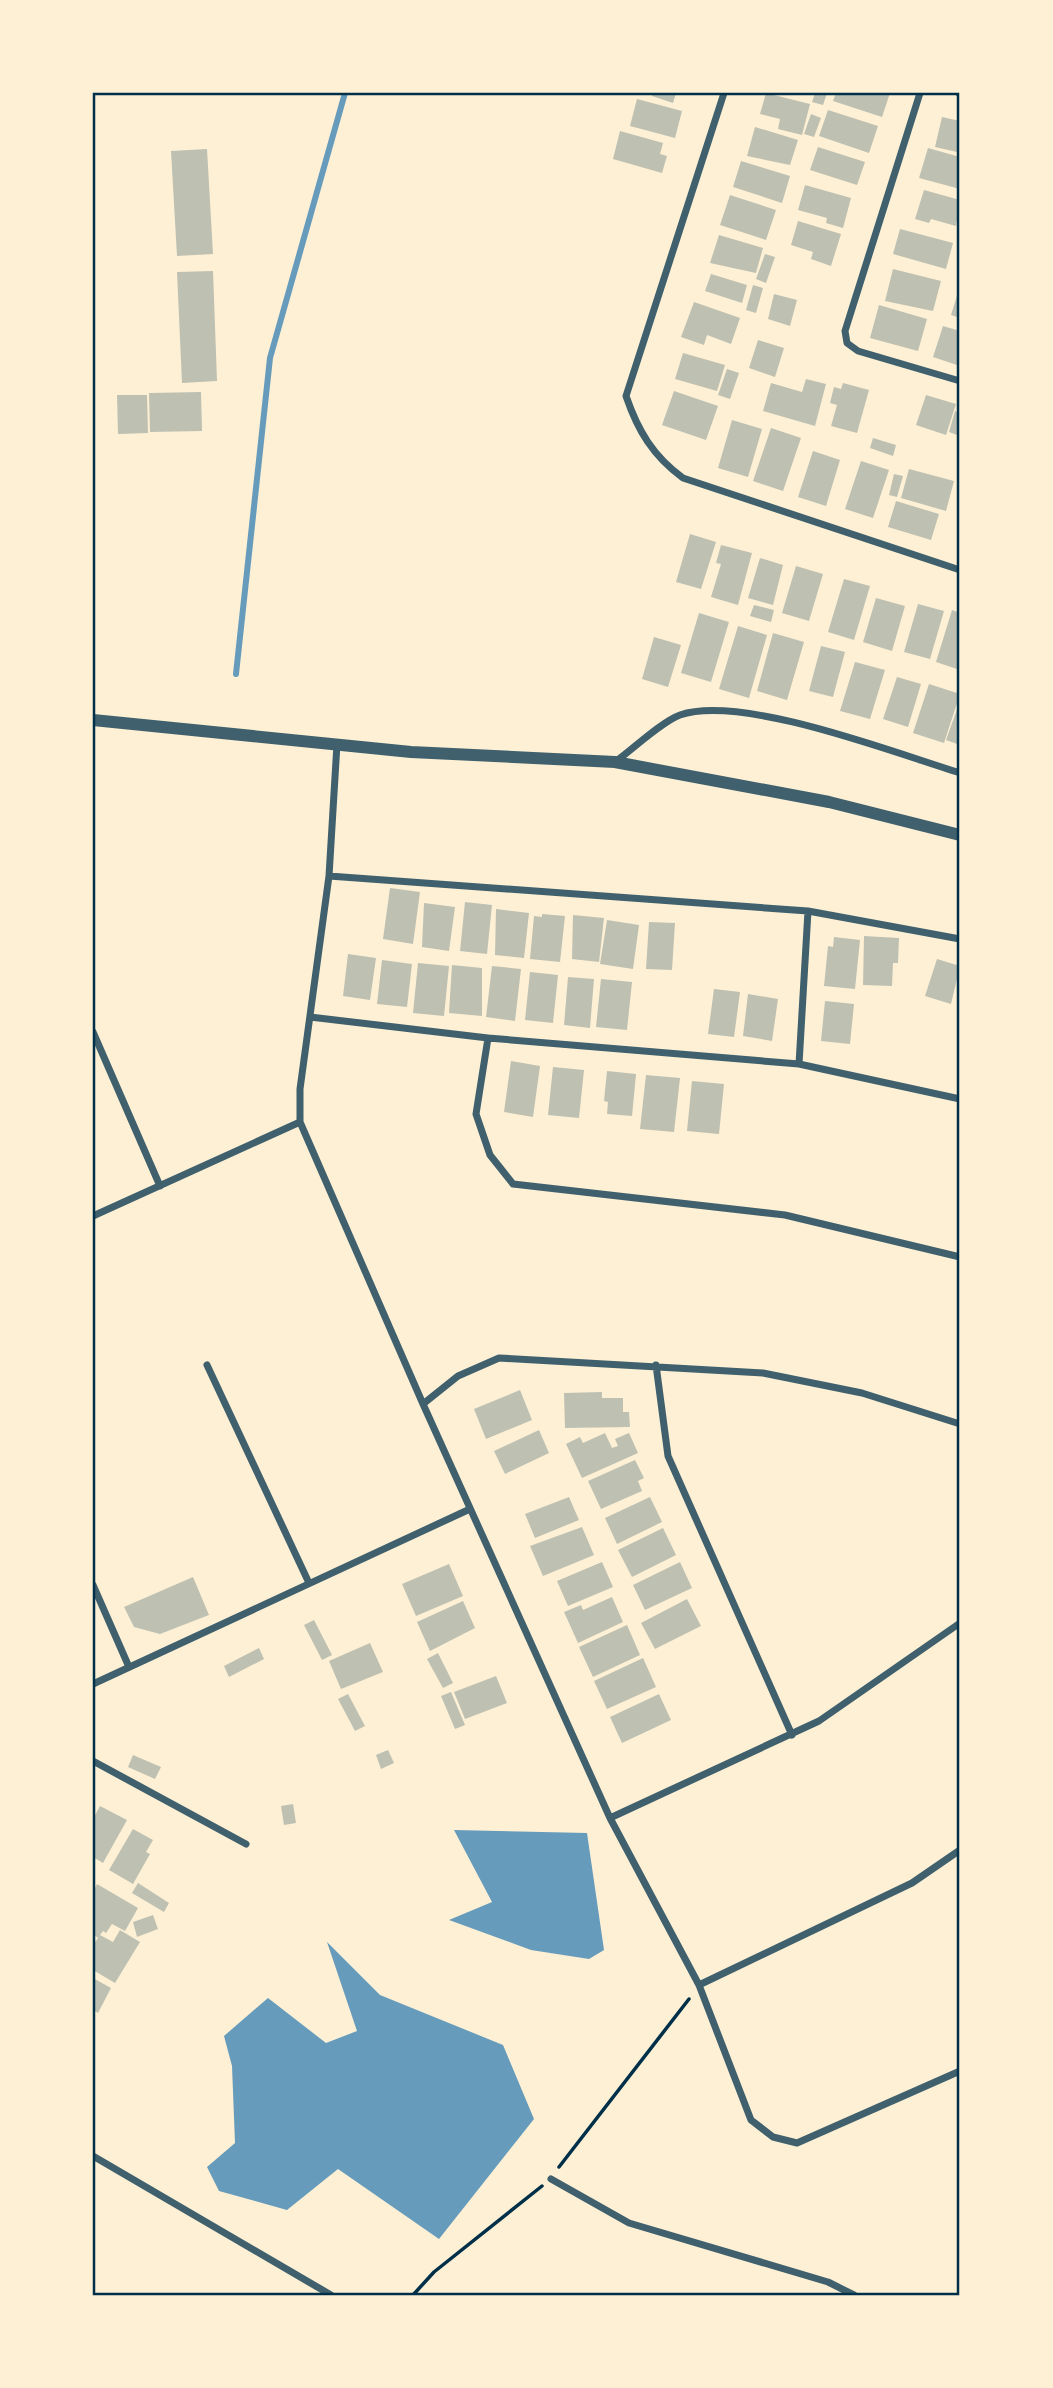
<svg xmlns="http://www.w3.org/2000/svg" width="1053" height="2388" font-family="Literata,serif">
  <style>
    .water { fill: #669bbc }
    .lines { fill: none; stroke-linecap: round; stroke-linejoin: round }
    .stream { stroke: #669bbc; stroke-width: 6 }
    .building { fill: #bec0b2 }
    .path { stroke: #003049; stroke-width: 3.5 }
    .minor { stroke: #3f606c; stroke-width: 7 }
    .tertiary { stroke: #3f606c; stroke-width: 12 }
    .neatline { fill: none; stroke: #003049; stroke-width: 2.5 }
  </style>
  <rect width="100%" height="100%" fill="#fdf0d5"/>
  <path class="water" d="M454 1830 587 1833 604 1950 589 1959 531 1950 449 1920 492 1902Z
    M327 1942 380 1995 503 2045 534 2119 439 2239 338 2169 287 2210 219 2191 207 2167 235 2143 232 2066 224 2036 268 1998 326 2043 357 2031Z"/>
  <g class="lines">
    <path class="stream" d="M236 674 270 358 345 93"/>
  </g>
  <path class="building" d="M653 93H676L673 103 652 96Z
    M766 93 810 104 802 135 778 129 780 119 760 114Z
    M815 93H827L823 105 812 102Z
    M836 93H890L882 117 833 101Z
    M637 99 682 111 675 138 630 126Z
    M828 110 878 126 869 153 819 136Z
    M811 114 821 118 814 137 804 134Z
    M942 117 960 121V148L957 152 935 147Z
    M755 127 798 140 790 165 747 156Z
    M620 131 663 143 660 154 667 156 662 173 613 159Z
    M818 147 865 162 857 185 810 170Z
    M928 148 960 157V189L919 178Z
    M207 149 213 254 177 256 171 151Z
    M741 161 790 176 782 203 733 187Z
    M805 185 851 198 843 228 826 223 827 218 798 210Z
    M924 190 960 200 956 226 931 219 929 223 915 219Z
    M730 195 776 210 766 240 720 225Z
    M798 221 841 234 831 266 811 259 813 252 791 245Z
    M900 229 953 243 946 269 893 254Z
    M719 235 763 248 756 273 710 263Z
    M765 254 775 257 766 283 756 279Z
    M893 269 941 281 933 311 885 301Z
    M213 271 217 381 182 383 177 272Z
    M711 274 747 285 742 303 705 291Z
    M753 285 763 288 756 313 746 310Z
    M960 286V318L951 315Z
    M774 294 797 300 790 326 768 319Z
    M694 302 740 318 731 344 707 335 704 345 681 337Z
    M879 305 927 319 918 351 870 338Z
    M943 326 960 331V366L933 357Z
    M758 340 784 348 775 377 749 368Z
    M683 353 725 365 717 391 675 379Z
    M727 369 739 373 730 399 718 395Z
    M806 379 826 384 815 426 763 411 771 383 802 392Z
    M843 383 869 390 857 433 831 426 837 405 830 403 834 387 841 389Z
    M674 391 718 406 706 440 662 425Z
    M201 392 202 431 150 432 149 393Z
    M117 395H147L148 433 118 434Z
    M926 395 956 404 946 435 916 425Z
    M955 411 960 413V436L949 432Z
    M732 420 762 429 748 477 718 468Z
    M771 428 801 438 783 491 753 481Z
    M873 438 896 445 893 456 870 448Z
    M813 451 840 460 826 506 798 497Z
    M861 461 889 470 873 518 845 509Z
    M909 469 954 481 946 511 901 498Z
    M894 474 903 476 897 497 889 495Z
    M896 501 939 514 931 540 888 527Z
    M690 534 716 542 701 589 676 582Z
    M721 545 752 553 738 605 711 597 721 564 716 563Z
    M760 558 783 565 773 605 748 598Z
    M796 566 823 574 809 621 782 613Z
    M844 579 870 586 854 640 828 632Z
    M876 598 905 606 892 651 863 642Z
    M918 604 944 611 930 659 904 652Z
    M754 605 774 610 771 622 750 616Z
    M952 610 960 613V670L936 662Z
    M699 613 729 622 711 682 681 673Z
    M738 626 767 635 749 698 719 689Z
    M773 633 804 642 787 700 757 691Z
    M654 637 681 645 668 687 642 679Z
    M821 646 845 652 833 697 809 691Z
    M855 662 885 670 870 719 840 711Z
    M897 677 921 684 908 727 883 719Z
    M929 684 960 694 944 743 913 733Z
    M960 701V745L946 740Z
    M390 888 420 892 413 944 383 939Z
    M465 902 492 905 487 954 460 951Z
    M424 903 455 907 449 951 422 947Z
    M496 909 529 913 524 958 495 955Z
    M542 914 565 916 560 962 530 959 534 916 542 917Z
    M573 915 604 918 599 962 572 959Z
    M607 920 639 925 633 969 600 964Z
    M649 922 675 923 672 970 646 969Z
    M864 936 899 938 898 963H893L892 986 863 985Z
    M834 937 860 940 855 989 824 986 828 946 833 947Z
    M348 954 376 958 370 1000 343 996Z
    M937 959 960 966 951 1004 925 996Z
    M382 960 412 964 407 1007 377 1004Z
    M418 963 449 966 444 1016 413 1013Z
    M452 965 482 968V1016L449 1013Z
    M492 966 521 969 515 1021 486 1017Z
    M530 972 558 975 553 1023 525 1020Z
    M568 977 594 979 590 1028 564 1025Z
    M601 979 632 982 627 1030 596 1027Z
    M714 989 740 992 734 1037 708 1034Z
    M748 994 778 999 772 1041 743 1036Z
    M825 1001 854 1004 850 1044 821 1041Z
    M511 1061 540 1066 533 1117 504 1112Z
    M553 1067 584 1070 579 1118 548 1115Z
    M607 1071 636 1074 632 1116 607 1114 608 1102 604 1101Z
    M646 1075 680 1078 674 1132 640 1129Z
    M692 1081 724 1084 719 1134 687 1131Z
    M520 1390 532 1420 486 1439 474 1409Z
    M602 1392V1398H623V1412H629L630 1427 565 1428 564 1393Z
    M539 1430 549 1453 505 1474 494 1451Z
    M605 1433 612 1448 618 1446 615 1439 629 1433 638 1453 582 1478 566 1444 580 1437 583 1443Z
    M635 1460 644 1478 638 1481 642 1491 601 1509 588 1481Z
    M569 1497 579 1520 535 1538 525 1514Z
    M650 1497 662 1522 617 1544 605 1518Z
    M582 1527 594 1555 543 1576 530 1546Z
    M663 1528 676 1555 632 1577 618 1550Z
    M602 1562 613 1587 568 1606 557 1581Z
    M680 1562 692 1588 645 1610 633 1585Z
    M449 1564 463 1596 416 1616 402 1584Z
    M193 1577 209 1615 160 1634 134 1627 124 1607Z
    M612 1597 623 1622 578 1643 564 1612 581 1605 583 1610Z
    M687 1599 701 1626 655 1649 641 1623Z
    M463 1601 475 1628 430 1651 417 1622Z
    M314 1620 332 1655 322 1660 304 1625Z
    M627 1625 640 1655 593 1677 579 1647Z
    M370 1643 383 1672 341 1689 329 1661Z
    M259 1648 264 1659 229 1677 224 1666Z
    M438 1653 453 1683 443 1688 427 1659Z
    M643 1658 656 1687 607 1709 594 1681Z
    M496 1676 507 1703 465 1719 454 1692Z
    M451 1692 465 1725 455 1729 441 1696Z
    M348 1694 365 1726 355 1731 338 1699Z
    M659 1694 671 1720 622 1743 610 1717Z
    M388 1750 394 1763 381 1769 376 1755Z
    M133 1755 161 1767 155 1779 128 1767Z
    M293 1804 296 1823 284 1825 281 1806Z
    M100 1806 127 1820 103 1863 93 1857V1819Z
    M133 1829 153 1840 146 1852 150 1854 133 1884 109 1870Z
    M138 1883 169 1903 164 1912 132 1893Z
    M97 1884 138 1908 125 1931 112 1924 106 1933 103 1931 100 1935 113 1942 120 1930 140 1942 115 1983 93 1970V1945L98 1938 93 1934V1892Z
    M153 1915 158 1929 137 1937 133 1922Z
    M93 1978 111 1988 98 2013 93 2010Z"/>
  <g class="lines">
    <path class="path" d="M559 2167 689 1999
      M413 2295 434 2272 542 2186"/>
    <path class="minor" d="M724 93 626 396C638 431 653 456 683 478L960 570
      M920 93 845 331 847 343 858 351 960 381
      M959 93H960
      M337 744 329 876 300 1089V1122L423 1404 610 1818 699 1985 751 2120 773 2137 797 2143 960 2071
      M615 762C632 750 661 722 680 715 742 694 895 753 960 773
      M329 876 808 911 799 1064
      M808 911 960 939
      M310 1017 488 1038 476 1114 490 1155 513 1184 785 1215 960 1257
      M93 1032 160 1186
      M488 1038 799 1064 960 1099
      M93 1216 300 1122
      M207 1365 309 1583
      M656 1365 668 1456 792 1735
      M423 1404 458 1376 499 1358 763 1373 862 1393 960 1424
      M93 1585 129 1667
      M93 1684 470 1509
      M93 1761 246 1844
      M610 1818 819 1721 960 1623
      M699 1985 912 1883 960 1850
      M93 2156 331 2295
      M551 2179 629 2223 828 2282 854 2295"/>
    <path class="tertiary" d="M93 720 411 752 615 762 829 802 960 835"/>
  </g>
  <rect width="1053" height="2388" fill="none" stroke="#fdf0d5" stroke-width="189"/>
  <rect x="94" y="94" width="864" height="2200" class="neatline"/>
</svg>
